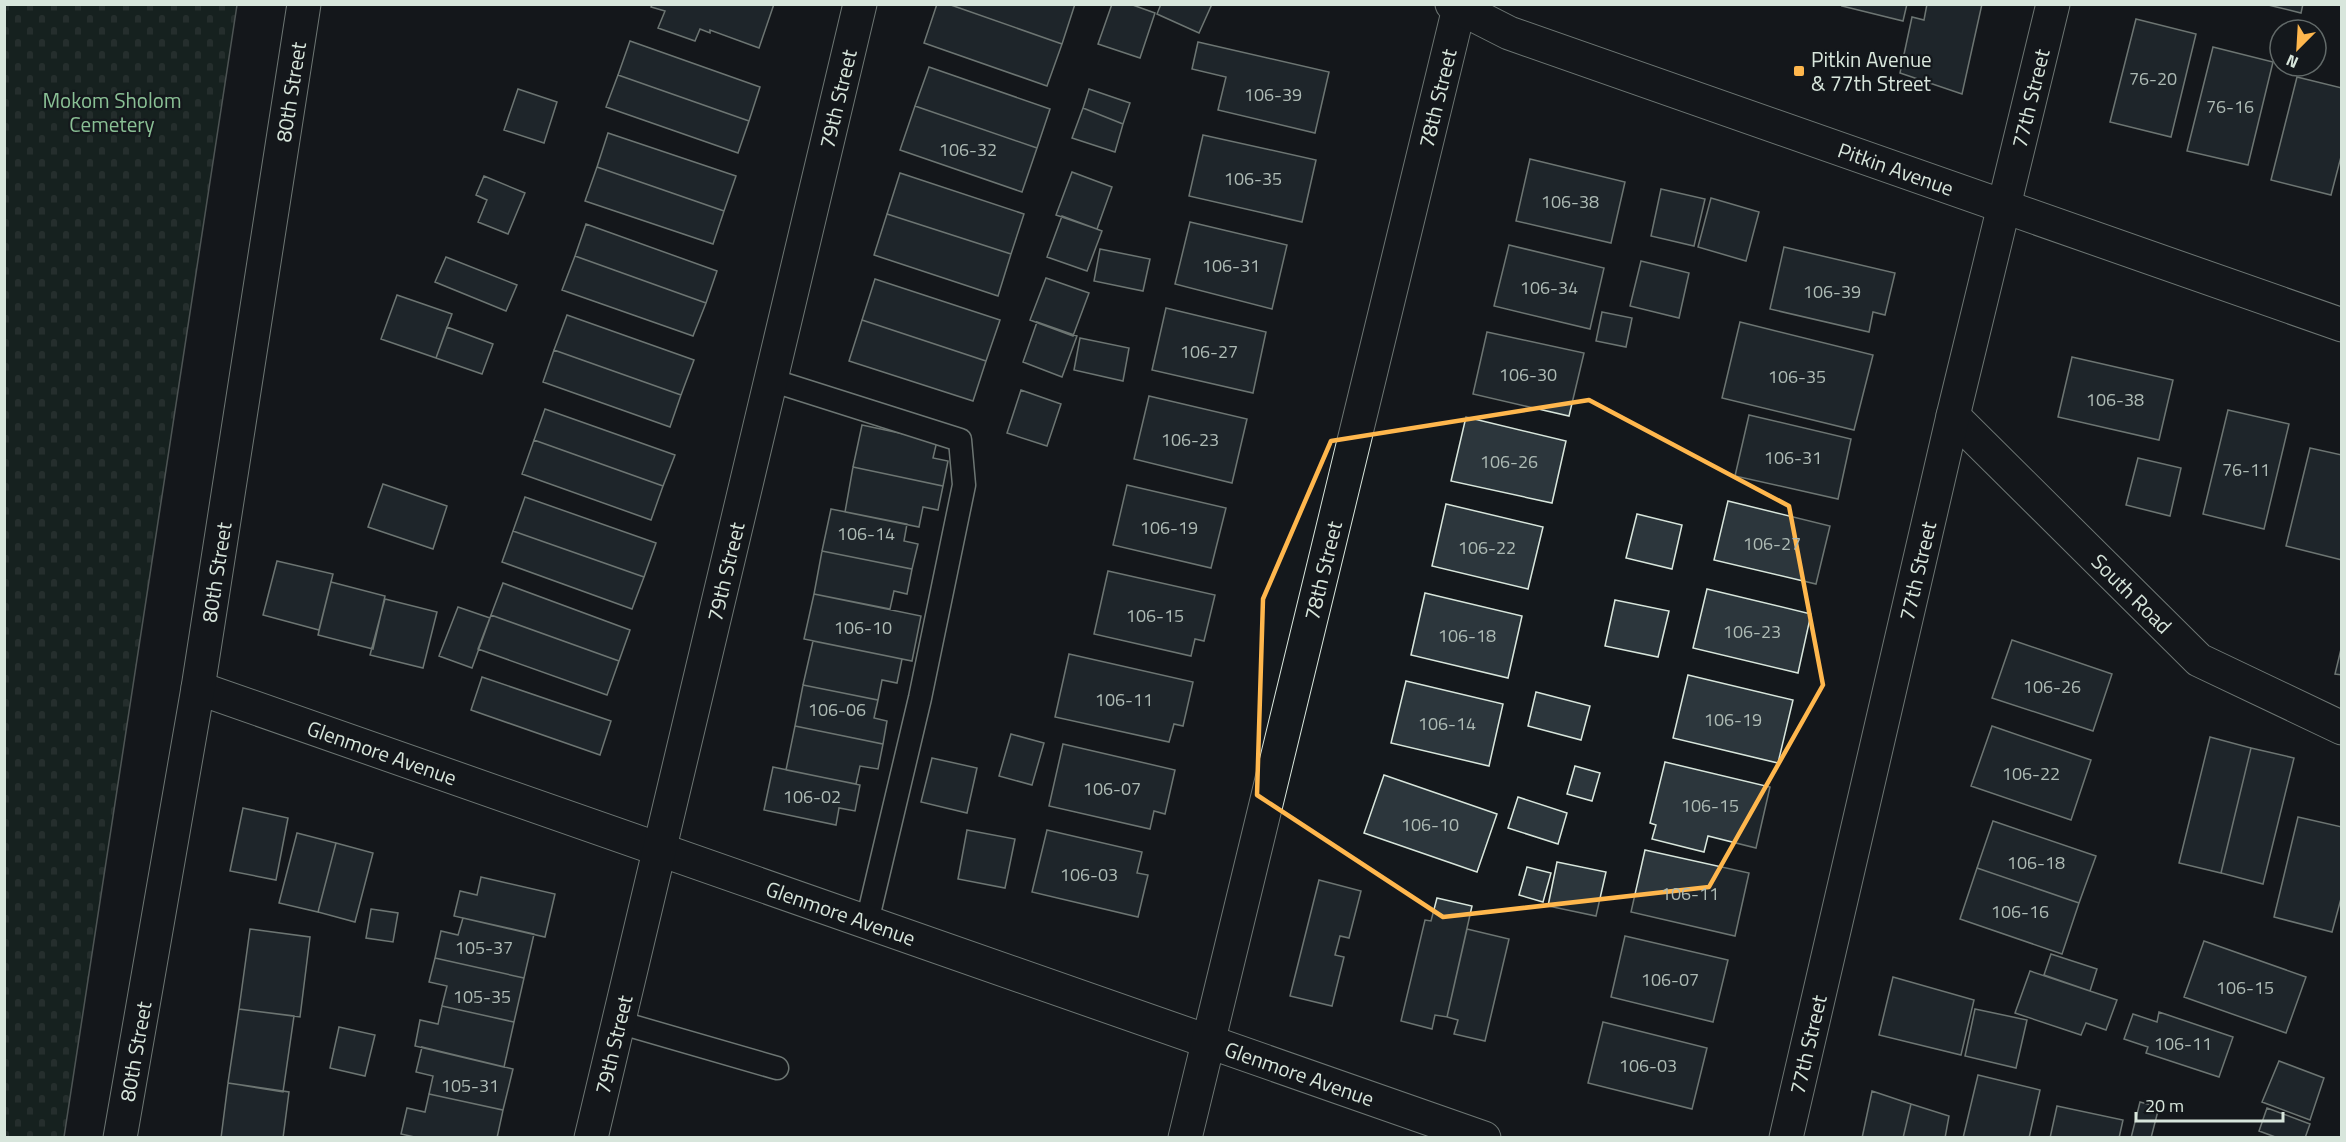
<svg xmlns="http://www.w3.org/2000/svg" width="2346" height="1142" font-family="'Titillium Web',sans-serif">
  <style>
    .cemetery { fill: url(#cemetery-stones); stroke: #939e99; stroke-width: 1.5 }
    .building { fill: #2c363c; stroke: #d8e6dc; stroke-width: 1.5 }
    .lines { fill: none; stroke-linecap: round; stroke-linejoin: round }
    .service-casing { stroke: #d8e6dc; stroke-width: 25 }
    .minor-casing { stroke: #d8e6dc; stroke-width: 35 }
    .tertiary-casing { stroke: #d8e6dc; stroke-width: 35 }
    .service { stroke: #14181c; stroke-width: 22 }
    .minor { stroke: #14181c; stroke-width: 33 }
    .tertiary { stroke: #14181c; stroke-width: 33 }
    .marked { fill: none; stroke: #ffb74d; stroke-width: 4.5; stroke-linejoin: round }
    .poi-dot { fill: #ffb74d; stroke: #14181c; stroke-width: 2 }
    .labels { text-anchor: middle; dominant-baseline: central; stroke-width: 4.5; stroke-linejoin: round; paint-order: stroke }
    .number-label { font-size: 18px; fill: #adbab4 }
    .poi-label { font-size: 21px; fill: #d8e6dc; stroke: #14181c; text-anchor: start }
    .street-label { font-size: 21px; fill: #d8e6dc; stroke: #14181c }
    .park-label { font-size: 21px; fill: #8ac095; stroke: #14181c }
  </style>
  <defs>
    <pattern id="cemetery-stones" width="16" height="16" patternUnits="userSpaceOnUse" patternTransform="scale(1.5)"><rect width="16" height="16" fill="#1a2d24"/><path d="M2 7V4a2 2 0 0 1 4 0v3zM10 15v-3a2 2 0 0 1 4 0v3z" fill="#3b4b43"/></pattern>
  </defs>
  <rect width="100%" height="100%" fill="#14181c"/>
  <path class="cemetery" d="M5 4 237 5 64 1137H5Z"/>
  <path class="building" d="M652 4H774L759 48 710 30V33L700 29 695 41 658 28 665 11 651 7Z
    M937 4H948L1062 44 1047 86 924 43Z
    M948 4H1075L1062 44Z
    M1112 4H1130L1155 13 1140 58 1098 44Z
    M1161 4H1212L1199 33 1157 14Z
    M1843 4H1907L1903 21 1842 6Z
    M1927 4H1982L1962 94 1900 73 1912 17 1924 20Z
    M2264 4H2303L2301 13Z
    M2136 19 2196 34 2171 137 2110 122Z
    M630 41 760 87 749 121 618 75Z
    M1198 42 1329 72 1315 133 1218 110 1226 77 1192 69Z
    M2213 47 2273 62 2248 165 2187 151Z
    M929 67 1050 109 1037 148 915 106Z
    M618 75 749 121 738 153 606 107Z
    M2297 77 2342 88V153L2331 195 2271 180Z
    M518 89 557 102 544 143 504 130Z
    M1089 89 1130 103 1123 124 1083 108Z
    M915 106 1037 148 1022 192 900 150Z
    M1083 108 1123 124 1115 152 1072 138Z
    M608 133 736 176 724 211 597 167Z
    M1203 135 1316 160 1302 222 1189 196Z
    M1530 159 1625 182 1611 243 1516 221Z
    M597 167 724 211 713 244 585 201Z
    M1072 172 1112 187 1097 229 1056 215Z
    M900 173 1024 214 1011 254 887 214Z
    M484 176 525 193 508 234 478 222 487 200 476 195Z
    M1661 189 1705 199 1694 246 1651 236Z
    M1711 198 1759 212 1746 261 1698 247Z
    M887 214 1011 254 998 296 874 255Z
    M1062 216 1102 231 1087 271 1047 257Z
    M1190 222 1287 245 1272 309 1175 284Z
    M586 224 717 271 706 303 575 256Z
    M1509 245 1604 268 1590 329 1494 306Z
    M1784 247 1895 273 1885 315 1873 312 1869 332 1770 309Z
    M1100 249 1150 259 1143 291 1094 281Z
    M575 256 706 303 693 336 562 290Z
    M446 257 517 285 506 311 435 282Z
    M1641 261 1689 273 1679 318 1630 306Z
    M1046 278 1089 293 1073 336 1030 320Z
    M875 279 1000 320 986 361 862 320Z
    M397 295 452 314 436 358 381 339Z
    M1166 308 1266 332 1253 393 1152 370Z
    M1602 312 1632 318 1626 347 1596 341Z
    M567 315 694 360 681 395 554 350Z
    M862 320 986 361 973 401 849 361Z
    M1037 322 1077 336 1062 377 1023 362Z
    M1740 322 1873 355 1854 430 1722 398Z
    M447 327 493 344 482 374 436 358Z
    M1487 332 1584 353 1569 416 1473 394Z
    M1080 338 1129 348 1123 381 1074 370Z
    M554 350 681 395 670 427 543 382Z
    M2072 357 2173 380 2159 440 2058 417Z
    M1021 390 1061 404 1047 446 1007 433Z
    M1149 396 1247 419 1232 483 1134 459Z
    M545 409 675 455 663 486 534 440Z
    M2228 410 2289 424 2264 529 2203 514Z
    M1749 415 1851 439 1838 499 1735 476Z
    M1466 417 1566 441 1552 503 1451 481Z
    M862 425 937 441 933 458 948 461 943 486 853 467Z
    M534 440 663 486 651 520 522 474Z
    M2310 448 2342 455V560L2286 546Z
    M2138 458 2181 468 2170 516 2126 505Z
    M853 467 943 486 938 510 923 507 919 527 845 512Z
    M383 484 447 506 433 549 368 527Z
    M1127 485 1226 508 1211 568 1113 545Z
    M525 497 656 543 644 577 513 531Z
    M1728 501 1830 526 1816 584 1714 560Z
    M1446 504 1543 527 1528 589 1432 566Z
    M831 509 907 524 904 541 918 544 912 569 822 551Z
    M1637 514 1682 525 1672 569 1626 558Z
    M513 531 644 577 632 609 502 562Z
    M822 551 912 569 907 594 894 591 890 609 814 594Z
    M277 561 333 574 319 630 263 615Z
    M1108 571 1215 595 1204 641 1195 639 1191 656 1094 634Z
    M331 582 385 596 373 649 318 635Z
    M503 583 630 630 619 661 491 615Z
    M1707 589 1811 614 1798 673 1693 648Z
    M1425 593 1522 616 1508 678 1411 655Z
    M814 594 921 616 912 661 804 639Z
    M385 599 437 612 423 668 370 655Z
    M1615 600 1669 611 1658 657 1605 646Z
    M458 607 490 618 472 668 439 656Z
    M491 615 619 661 607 695 478 649Z
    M2012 640 2112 674 2093 731 1992 698Z
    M813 641 902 659 897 683 882 680 878 700 803 685Z
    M2342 645V675L2335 674Z
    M1069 654 1193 682 1183 726 1174 724 1169 742 1055 717Z
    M1688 675 1793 700 1778 763 1673 738Z
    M482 677 611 721 600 755 471 710Z
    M1406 681 1503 704 1489 766 1391 743Z
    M803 685 878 700 874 718 887 721 883 744 795 726Z
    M1536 692 1590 706 1581 740 1528 726Z
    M795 726 883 744 878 769 860 766 856 784 786 770Z
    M1992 726 2091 760 2071 820 1971 786Z
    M1011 734 1044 743 1032 785 999 776Z
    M2210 737 2251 748 2221 873 2179 863Z
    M1063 744 1175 770 1165 814 1154 811 1150 829 1049 806Z
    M2251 748 2294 758 2263 884 2221 873Z
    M932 758 977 768 967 813 921 802Z
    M1665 762 1770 787 1756 848 1708 836 1704 852 1652 839 1656 825 1650 823Z
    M1575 766 1600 773 1592 801 1567 794Z
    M773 767 860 785 855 811 839 808 836 825 764 810Z
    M1384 775 1497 814 1477 872 1364 833Z
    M1518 797 1567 813 1558 844 1508 828Z
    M243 808 288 818 276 880 230 871Z
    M2298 817 2342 827V895L2332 932 2274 917Z
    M1993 821 2096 856 2079 903 1977 868Z
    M967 830 1015 839 1005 888 958 879Z
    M1047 830 1142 852 1137 873 1148 875 1138 917 1032 892Z
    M297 833 336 843 318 912 279 903Z
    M336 843 373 853 355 922 318 912Z
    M1645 850 1749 873 1735 936 1631 912Z
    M1557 862 1606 872 1596 916 1548 906Z
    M1527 867 1551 873 1543 902 1519 895Z
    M1977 868 2079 903 2062 954 1960 919Z
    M481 877 555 894 545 937 454 916 460 891 477 895Z
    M1319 880 1361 891 1349 938 1340 936 1335 955 1344 957 1332 1006 1290 996Z
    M1437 898 1472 906 1447 1017 1435 1015 1432 1029 1401 1021 1425 920 1431 921Z
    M371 909 398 913 393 942 366 938Z
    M463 918 534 934 524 978 435 958 441 931 458 935Z
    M250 929 310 937 300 1017 239 1009Z
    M1467 929 1509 939 1485 1041 1454 1034 1458 1020 1447 1017Z
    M1625 936 1728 960 1713 1022 1611 997Z
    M2204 941 2306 977 2286 1033 2184 997Z
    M2051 954 2097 969 2090 991 2044 975Z
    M435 958 524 978 514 1022 442 1006 447 986 429 982Z
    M2030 971 2117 1000 2106 1030 2086 1023 2081 1035 2015 1013Z
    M1893 977 1974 1000 1961 1055 1879 1035Z
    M442 1006 514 1022 504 1067 415 1046 420 1020 438 1024Z
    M239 1009 294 1016 283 1092 228 1083Z
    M1975 1009 2027 1020 2016 1068 1965 1056Z
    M2159 1012 2233 1037 2219 1077 2146 1053 2148 1047 2124 1039 2133 1014 2157 1022Z
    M1603 1022 1707 1048 1692 1109 1588 1083Z
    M339 1027 375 1035 365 1076 330 1068Z
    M422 1047 513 1069 503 1110 429 1094 433 1076 416 1072Z
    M2279 1061 2324 1078 2310 1120 2262 1102Z
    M1978 1075 2040 1090 2029 1138H1963Z
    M228 1083 289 1092 283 1138H221Z
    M1872 1091 1911 1104 1903 1138H1862Z
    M429 1094 503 1110 497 1138H419L401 1134 407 1108 425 1112Z
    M2140 1102 2159 1107 2151 1138H2131Z
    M1911 1104 1949 1116 1945 1138H1903Z
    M2057 1106 2123 1120 2119 1138H2050Z
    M2267 1108 2310 1124 2305 1138H2278L2259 1131Z"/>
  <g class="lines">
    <g class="service-casing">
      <path id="service" d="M771 380 960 440 964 485 920 698 867 922
        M618 1022 777 1068"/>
    </g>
    <g class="minor-casing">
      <g id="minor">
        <path id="s1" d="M1953 416 2199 660 2342 728"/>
        <path id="s2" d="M198 688 1484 1138"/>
        <path id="s3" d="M120 1138 198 688 304 4"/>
        <path id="s4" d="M591 1138 860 4"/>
        <path id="s5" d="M1185 1138 1460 4"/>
        <path id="s6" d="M1786 1138 1953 416 2053 4"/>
      </g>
    </g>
    <g class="tertiary-casing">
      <g id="tertiary">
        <path id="s7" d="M1452 4 1509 33 2342 325"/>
      </g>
    </g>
    <use href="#service" class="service"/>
    <use href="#minor" class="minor"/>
    <use href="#tertiary" class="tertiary"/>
  </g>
  <path d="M0 0H2346V1142H0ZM1589 400 1789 506 1823 685 1709 887 1443 917 1257 795 1263 599 1331 441Z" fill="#14181c" fill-opacity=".55" fill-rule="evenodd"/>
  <path class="marked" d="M1589 400 1789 506 1823 685 1709 887 1443 917 1257 795 1263 599 1331 441Z"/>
  <rect class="poi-dot" x="1793" y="65" width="12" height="12" rx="3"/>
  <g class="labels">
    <g class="number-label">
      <text x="2153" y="78">76-20</text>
      <text x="1273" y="94">106-39</text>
      <text x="2230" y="106">76-16</text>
      <text x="968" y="149">106-32</text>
      <text x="1253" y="178">106-35</text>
      <text x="1570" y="201">106-38</text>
      <text x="1231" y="265">106-31</text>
      <text x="1549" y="287">106-34</text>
      <text x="1832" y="291">106-39</text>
      <text x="1209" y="351">106-27</text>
      <text x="1528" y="374">106-30</text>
      <text x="1797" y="376">106-35</text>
      <text x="2115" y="399">106-38</text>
      <text x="1190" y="439">106-23</text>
      <text x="1793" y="457">106-31</text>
      <text x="1509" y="461">106-26</text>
      <text x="2246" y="469">76-11</text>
      <text x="1169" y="527">106-19</text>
      <text x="866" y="533">106-14</text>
      <text x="1772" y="543">106-27</text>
      <text x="1487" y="547">106-22</text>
      <text x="1155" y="615">106-15</text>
      <text x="863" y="627">106-10</text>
      <text x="1752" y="631">106-23</text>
      <text x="1467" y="635">106-18</text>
      <text x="2052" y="686">106-26</text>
      <text x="1124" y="699">106-11</text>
      <text x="837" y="709">106-06</text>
      <text x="1733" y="719">106-19</text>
      <text x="1447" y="723">106-14</text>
      <text x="2031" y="773">106-22</text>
      <text x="1112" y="788">106-07</text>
      <text x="812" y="796">106-02</text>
      <text x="1710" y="805">106-15</text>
      <text x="1430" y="824">106-10</text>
      <text x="2036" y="862">106-18</text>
      <text x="1089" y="874">106-03</text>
      <text x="1690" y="893">106-11</text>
      <text x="2020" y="911">106-16</text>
      <text x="484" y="947">105-37</text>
      <text x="1670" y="979">106-07</text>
      <text x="2245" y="987">106-15</text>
      <text x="482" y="996">105-35</text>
      <text x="2183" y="1043">106-11</text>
      <text x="1648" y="1065">106-03</text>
      <text x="470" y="1085">105-31</text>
    </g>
    <g class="poi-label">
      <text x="1811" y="59">Pitkin Avenue<tspan x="1811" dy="24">&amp; 77th Street</tspan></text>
    </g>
    <g class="street-label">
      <text stroke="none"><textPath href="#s3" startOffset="1060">80th Street</textPath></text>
      <text stroke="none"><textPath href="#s4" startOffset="1068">79th Street</textPath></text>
      <text stroke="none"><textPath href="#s6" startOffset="1068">77th Street</textPath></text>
      <text stroke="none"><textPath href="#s5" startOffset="1070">78th Street</textPath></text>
      <text stroke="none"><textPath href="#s7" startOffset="474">Pitkin Avenue</textPath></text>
      <text stroke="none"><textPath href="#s6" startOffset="582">77th Street</textPath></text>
      <text stroke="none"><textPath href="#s4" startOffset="582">79th Street</textPath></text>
      <text stroke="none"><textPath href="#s5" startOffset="584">78th Street</textPath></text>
      <text stroke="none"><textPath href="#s3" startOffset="574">80th Street</textPath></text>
      <text stroke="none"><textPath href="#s1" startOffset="252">South Road</textPath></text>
      <text stroke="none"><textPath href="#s2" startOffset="195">Glenmore Avenue</textPath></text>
      <text stroke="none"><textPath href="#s2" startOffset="681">Glenmore Avenue</textPath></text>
      <text stroke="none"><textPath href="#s4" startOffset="96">79th Street</textPath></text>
      <text stroke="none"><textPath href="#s6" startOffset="96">77th Street</textPath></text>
      <text stroke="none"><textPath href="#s3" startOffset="88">80th Street</textPath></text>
      <text stroke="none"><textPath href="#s2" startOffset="1167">Glenmore Avenue</textPath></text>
    </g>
    <g class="park-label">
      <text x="112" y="100">Mokom Sholom<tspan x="112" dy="24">Cemetery</tspan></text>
    </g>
  </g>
  <rect width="2346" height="1142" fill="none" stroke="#d8e6dc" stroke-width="12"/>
  <g transform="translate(2298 48) rotate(204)"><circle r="28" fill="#14181c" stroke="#626a69" stroke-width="1.5"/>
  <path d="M0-4.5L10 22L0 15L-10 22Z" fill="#ffb74d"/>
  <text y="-9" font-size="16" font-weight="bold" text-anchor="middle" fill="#d8e6dc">N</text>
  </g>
  <path d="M2136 1112v9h147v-9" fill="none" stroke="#d8e6dc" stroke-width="3"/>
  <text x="2145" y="1112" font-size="18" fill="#d8e6dc" stroke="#14181c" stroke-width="4.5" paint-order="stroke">20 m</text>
</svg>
